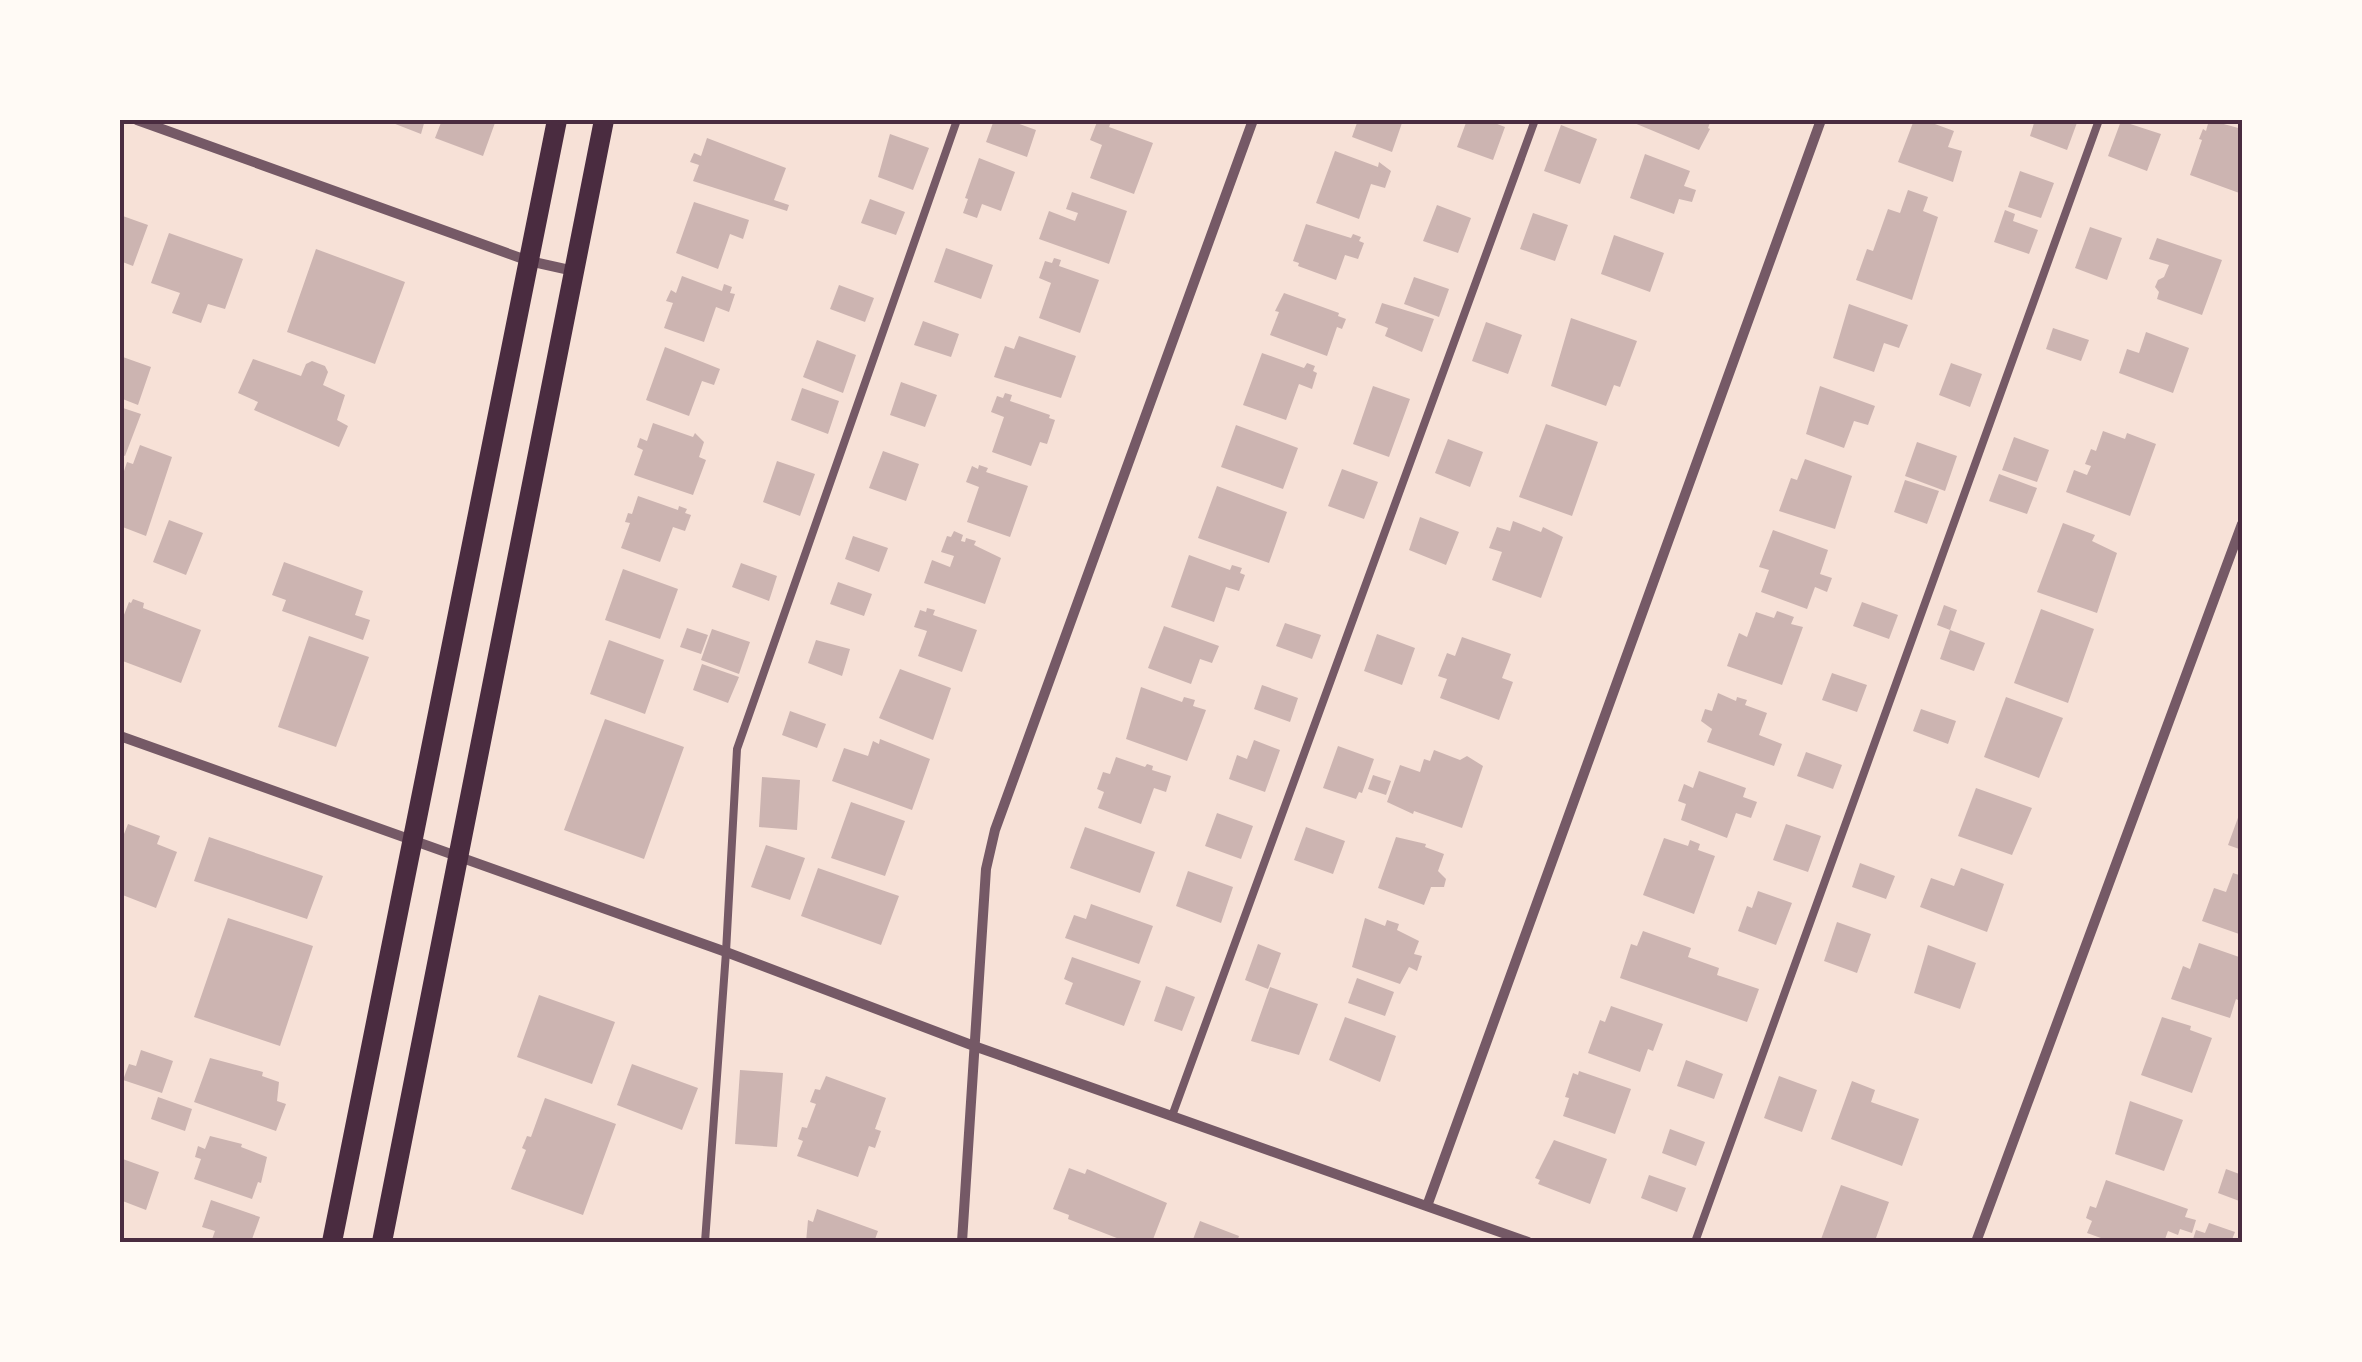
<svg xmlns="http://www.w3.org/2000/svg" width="2362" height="1362" font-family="'Noto Serif',serif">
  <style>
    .building { fill: #ccb4b1 }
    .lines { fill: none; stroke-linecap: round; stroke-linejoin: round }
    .service { stroke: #755966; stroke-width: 8 }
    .minor { stroke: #755966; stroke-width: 10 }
    .secondary { stroke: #4a2c40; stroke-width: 20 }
    .neatline { fill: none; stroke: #4a2c40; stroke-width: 4 }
  </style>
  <rect width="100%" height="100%" fill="#f7e1d7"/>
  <path class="building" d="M385 120H425L421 134Z
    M442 120H496L483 156 435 138Z
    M994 120H1008L1036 130 1027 157 986 142Z
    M1104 120 1111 122 1109 127 1153 143 1134 194 1090 178 1102 145 1090 140 1097 122 1102 124Z
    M1358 120H1403L1392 152 1352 137Z
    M1467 120H1487L1505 127 1493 160 1457 147Z
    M1627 120H1711L1708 128 1710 129 1699 150Z
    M1914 120H1924L1954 131 1948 147 1962 151 1953 182 1898 162Z
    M2035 120H2078L2067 150 2030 136Z
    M2209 120 2242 129V194L2190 175 2202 140 2199 139 2203 129 2206 131Z
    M2121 121 2161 134 2147 171 2108 156Z
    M1561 125 1597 139 1580 184 1544 171Z
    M890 134 929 148 913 190 878 177Z
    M707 138 786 168 774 200 789 205 787 211 693 181 699 165 690 162 694 153 701 156Z
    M1335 151 1378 167 1379 162 1391 171 1385 188 1371 184 1359 219 1316 203Z
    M1645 154 1690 171 1684 186 1696 190 1692 202 1679 199 1674 214 1630 198Z
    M979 158 1015 172 1001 211 982 204 977 218 963 213 968 199 965 198Z
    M2020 171 2054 183 2041 218 2008 207Z
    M1908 190 1928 197 1923 211 1938 217 1912 300 1856 280 1867 249 1873 251 1888 209 1900 213Z
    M1072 192 1127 211 1109 264 1039 239 1049 211 1075 221 1078 213 1066 209Z
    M870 199 905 212 896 235 861 223Z
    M694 202 749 220 743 239 730 234 718 269 676 253Z
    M1437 205 1471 218 1458 253 1423 241Z
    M2005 210 2015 214 2013 221 2038 230 2029 254 1994 242Z
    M1533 213 1568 225 1555 261 1520 249Z
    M120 215 148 225 133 266 120 261Z
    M1306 224 1351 238 1353 234 1361 237 1359 241 1364 243 1358 259 1345 255 1336 280 1298 266 1299 263 1293 261Z
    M2090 227 2122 238 2107 280 2075 268Z
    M169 233 243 259 225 309 208 304 201 323 172 313 180 293 151 283Z
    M1614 235 1664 253 1650 292 1601 274Z
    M2157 238 2222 260 2202 315 2157 299 2159 292 2155 287 2158 280 2164 277 2169 265 2149 259Z
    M946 248 993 265 981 299 934 282Z
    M316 249 405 282 375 364 287 332Z
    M1054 258 1061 260 1059 266 1099 280 1080 333 1039 318 1051 283 1039 278 1045 261 1052 263Z
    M682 276 722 291 724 284 732 287 730 293 735 294 729 312 716 307 704 342 664 328 673 303 666 301 671 290 676 293Z
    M1414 277 1449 289 1439 317 1404 304Z
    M839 285 874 298 865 322 830 309Z
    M1284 293 1339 313 1338 316 1346 319 1342 329 1337 327 1327 356 1270 335 1279 312 1275 311Z
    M1382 303 1434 319 1422 352 1385 336 1388 328 1375 323Z
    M1849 304 1908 325 1899 348 1884 343 1874 372 1833 358Z
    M1571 318 1637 341 1620 387 1614 385 1606 406 1551 386Z
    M923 321 959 334 951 357 914 345Z
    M1486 322 1522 335 1508 374 1472 361Z
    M2053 328 2089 340 2081 361 2046 349Z
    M2146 332 2189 348 2173 393 2119 373 2127 349 2139 353Z
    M1019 336 1076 356 1061 398 994 377 1005 346 1014 349Z
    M817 340 856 355 843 393 803 377Z
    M665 347 720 369 714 385 702 381 689 416 646 400Z
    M1262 353 1304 368 1307 363 1315 366 1313 371 1317 373 1312 389 1299 384 1286 420 1243 405Z
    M120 356 151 367 138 405 120 398Z
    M253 359 301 376 306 364 312 361 325 366 328 372 323 385 345 395 337 420 348 426 339 447 254 410 258 402 238 393Z
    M1951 363 1982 374 1970 407 1939 395Z
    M901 382 937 395 925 427 890 415Z
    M1373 386 1410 399 1389 457 1353 444Z
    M1820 386 1875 406 1868 425 1854 421 1844 448 1806 434Z
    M802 388 839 401 828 434 791 420Z
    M1005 393 1012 395 1010 401 1050 415 1049 418 1055 420 1047 444 1040 442 1031 466 992 452 1004 417 991 412 997 396 1003 398Z
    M120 407 141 414 125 456 120 454Z
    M653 423 693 437 695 433 704 442 699 457 706 460 693 495 634 475 643 450 637 447 640 438 647 441Z
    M1546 424 1598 442 1572 516 1519 497Z
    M1236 425 1298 448 1283 489 1221 467Z
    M2103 431 2125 439 2127 433 2156 444 2130 516 2066 492 2074 470 2087 475 2091 466 2085 464 2091 449 2096 451Z
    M2014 437 2049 450 2037 482 2002 470Z
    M1448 439 1483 452 1470 487 1435 473Z
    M1917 442 1957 456 1945 491 1905 476Z
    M140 445 172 457 146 536 120 526V476L122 477 127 462 133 464Z
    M883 451 919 464 906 501 869 488Z
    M1805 459 1852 476 1835 529 1779 511 1791 478 1797 480Z
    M777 461 815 474 800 516 763 502Z
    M979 465 988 468 986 472 1028 486 1010 537 967 522 979 487 966 482 972 466 978 469Z
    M1342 469 1378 482 1364 519 1328 506Z
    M1999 474 2037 488 2027 514 1989 501Z
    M1905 480 1939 491 1927 524 1894 512Z
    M1217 486 1287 512 1269 563 1198 538Z
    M638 496 678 510 679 506 687 509 685 513 691 515 685 531 673 527 660 562 621 548 630 523 625 522 628 513 632 514Z
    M1420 517 1459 532 1446 565 1409 550Z
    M169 520 203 533 186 575 153 562Z
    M1513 521 1541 532 1543 527 1563 537 1541 598 1492 580 1502 552 1489 548 1497 527 1510 531Z
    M2063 523 2095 535 2092 541 2117 553 2097 613 2037 592Z
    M1773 530 1828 550 1820 574 1832 578 1827 592 1815 587 1807 609 1761 592 1769 570 1759 567Z
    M954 531 963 535 961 541 965 542 966 538 976 541 974 545 1001 558 985 604 924 583 932 560 950 567 954 556 941 552 947 536 951 537Z
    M853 536 888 548 879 572 845 559Z
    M1189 555 1230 570 1232 565 1242 568 1240 573 1245 575 1239 591 1226 587 1214 622 1171 607Z
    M284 562 363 591 355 615 370 620 363 640 282 611 286 600 272 595Z
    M741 563 777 576 769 601 732 587Z
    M623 569 678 589 660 639 605 620Z
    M838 582 872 594 864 616 830 604Z
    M133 599 144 603 143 608 201 630 181 683 120 660V625L129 602 131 603Z
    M1862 602 1898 615 1889 639 1853 626Z
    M1944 605 1957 610 1950 630 1937 625Z
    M927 608 935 610 933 615 977 630 962 672 918 656 927 631 914 627 920 610 926 612Z
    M2041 609 2094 629 2068 703 2014 683Z
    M1777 611 1794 617 1791 624 1803 627 1782 685 1727 666 1739 633 1747 637 1756 612 1774 618Z
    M1285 623 1321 635 1312 659 1276 646Z
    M1164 626 1219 646 1212 663 1200 659 1191 684 1148 668Z
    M687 628 708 635 701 654 680 647Z
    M712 629 750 642 739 674 701 660Z
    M1950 630 1985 643 1974 671 1940 659Z
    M1377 634 1415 648 1402 685 1364 671Z
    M309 636 369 657 336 747 278 727Z
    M1462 637 1511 654 1502 678 1513 682 1499 720 1440 698 1447 679 1438 676 1447 653 1455 656Z
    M609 640 664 660 645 714 590 694Z
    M816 640 850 649 842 676 808 663Z
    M702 664 739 677 728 703 693 690Z
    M900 669 951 688 933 740 879 718Z
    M1832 673 1867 685 1857 712 1822 700Z
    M1262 685 1298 698 1290 722 1254 709Z
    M1141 687 1182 702 1184 697 1195 700 1193 706 1206 710 1187 761 1126 739Z
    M1718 693 1736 701 1737 697 1747 700 1745 705 1767 713 1759 735 1782 744 1774 766 1707 742 1712 729 1701 721 1705 709 1712 711Z
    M2006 697 2063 718 2039 778 1984 757Z
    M1921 709 1956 721 1948 744 1913 731Z
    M790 711 826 724 817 748 782 735Z
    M605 719 684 747 644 859 564 830Z
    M880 739 930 759 912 810 832 781 844 748 868 756 873 741 879 744Z
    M1254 740 1280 750 1265 792 1229 779 1237 755 1247 759Z
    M1338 746 1374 759 1362 793 1359 792 1356 799 1323 788Z
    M1434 750 1460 760 1467 756 1483 766 1462 828 1414 811 1413 814 1387 802 1400 765 1420 772 1424 759 1430 761Z
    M1806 752 1842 765 1833 789 1797 776Z
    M1116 757 1145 767 1147 764 1153 766 1152 770 1171 776 1166 792 1154 788 1141 824 1098 808 1104 792 1097 789 1103 772 1110 774Z
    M1699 771 1746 788 1743 797 1757 802 1751 818 1736 813 1727 838 1681 820 1686 804 1678 801 1684 784 1693 788Z
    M1373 775 1391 781 1386 795 1368 789Z
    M762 777 800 780 797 830 759 827Z
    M1976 788 2032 808 2012 855 1958 836Z
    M851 802 905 821 885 876 831 858Z
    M1217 813 1253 826 1241 859 1205 846Z
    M2239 815 2242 816V850L2228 845Z
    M128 824 160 836 157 844 177 852 156 908 120 894V844Z
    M1786 824 1821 836 1808 872 1773 860Z
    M1085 827 1155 852 1140 893 1070 868Z
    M1306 827 1345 841 1333 874 1294 860Z
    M209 837 323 876 307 919 194 881Z
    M1396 837 1426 844 1425 847 1444 854 1438 871 1446 879 1444 887H1431L1424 905 1378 888Z
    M1664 838 1688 846 1690 840 1700 844 1698 850 1715 856 1694 914 1643 895Z
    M766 845 805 858 790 900 751 887Z
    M1860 863 1895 876 1886 899 1852 887Z
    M818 868 899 896 881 945 801 916Z
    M1961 868 2004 884 1987 932 1920 907 1931 878 1954 886Z
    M1188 871 1233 887 1221 923 1176 906Z
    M2233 873 2242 876V935L2202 921 2214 888 2226 892Z
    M1758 891 1792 903 1776 945 1738 931 1747 906 1752 908Z
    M1091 904 1153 926 1139 964 1065 938 1074 915 1086 919Z
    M228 918 313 946 280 1046 194 1017Z
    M1365 918 1385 926 1387 920 1399 924 1397 930 1419 941 1414 954 1422 956 1417 971 1409 967 1400 984 1352 967Z
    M1837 922 1871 934 1857 973 1824 961Z
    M1643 931 1691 948 1688 957 1719 968 1717 975 1759 989 1747 1022 1620 978 1631 944 1637 946Z
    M2199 943 2242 958V1002L2236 999 2230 1018 2171 999 2183 966 2190 969Z
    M1258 944 1281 953 1268 989 1245 980Z
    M1928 945 1976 963 1960 1009 1914 993Z
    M1072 957 1141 981 1124 1026 1065 1004 1073 983 1064 979Z
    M1357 978 1394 992 1385 1016 1348 1003Z
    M1166 986 1195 997 1182 1031 1154 1021Z
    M1270 987 1318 1004 1299 1055 1251 1041Z
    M539 995 615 1022 592 1084 517 1057Z
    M1611 1006 1663 1024 1653 1051 1648 1049 1640 1072 1588 1053 1600 1020 1605 1022Z
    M1345 1017 1396 1036 1380 1082 1329 1060Z
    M2162 1017 2191 1026 2190 1030 2212 1038 2192 1093 2141 1075Z
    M141 1050 173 1061 162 1093 123 1080 129 1064 136 1066Z
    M210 1058 263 1072 262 1076 279 1082 277 1101 286 1104 276 1131 194 1102Z
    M1686 1060 1723 1074 1714 1099 1677 1086Z
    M632 1064 698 1088 682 1130 617 1105Z
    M740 1070 783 1073 777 1147 735 1144Z
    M1579 1071 1631 1089 1615 1134 1563 1116 1569 1098 1565 1097 1573 1073 1578 1075Z
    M826 1076 886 1098 875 1129 881 1131 875 1148 869 1146 858 1177 797 1156 803 1141 798 1139 802 1127 807 1128 816 1104 810 1102 815 1089 820 1090Z
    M1779 1076 1817 1090 1802 1132 1764 1118Z
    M1852 1081 1875 1090 1871 1102 1919 1119 1902 1166 1831 1139Z
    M158 1097 192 1109 185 1131 151 1119Z
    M545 1098 616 1124 583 1215 511 1189 526 1150 522 1148 527 1136 531 1137Z
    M2130 1101 2183 1120 2164 1171 2115 1154Z
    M1670 1129 1705 1142 1696 1166 1662 1153Z
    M210 1136 242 1144 241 1147 267 1157 261 1183 258 1182 252 1199 194 1179 201 1159 195 1157 198 1146 205 1149Z
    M1554 1140 1607 1159 1590 1204 1538 1184 1540 1180 1535 1178Z
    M120 1158 159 1172 146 1210 120 1200Z
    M1069 1168 1085 1174 1087 1169 1167 1203 1152 1242H1127L1068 1219 1069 1215 1053 1209Z
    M2226 1169 2242 1175V1202L2218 1193Z
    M1649 1175 1686 1188 1677 1212 1641 1198Z
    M2106 1180 2188 1209 2185 1217 2196 1220 2192 1233 2180 1229 2178 1235 2168 1231 2164 1242H2112L2087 1233 2092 1221 2086 1218 2090 1206 2096 1208Z
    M1841 1185 1889 1202 1876 1238 1884 1242H1820Z
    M211 1200 260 1217 251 1242H211L215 1231 202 1227Z
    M817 1209 878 1231 874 1242H806L808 1220 813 1222Z
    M1200 1221 1239 1236 1237 1242H1192Z
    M2209 1223 2235 1232 2231 1242H2192L2196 1230 2205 1233Z"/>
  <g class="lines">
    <path class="service" d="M1172 1116 1535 120
      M705 1242 726 952 737 749 957 120
      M1695 1242 2099 120"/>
    <path class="minor" d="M137 120 529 261 574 271
      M120 736 726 952 974 1046 1528 1242
      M1427 1206 1821 120
      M962 1242 986 869 995 830 1253 120
      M1976 1242 2242 524"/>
    <path class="secondary" d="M332 1242 557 120
      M382 1242 604 120"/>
  </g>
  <rect width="2362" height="1362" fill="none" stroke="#fffaf5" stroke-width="245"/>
  <rect x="122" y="122" width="2118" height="1118" class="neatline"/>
</svg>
